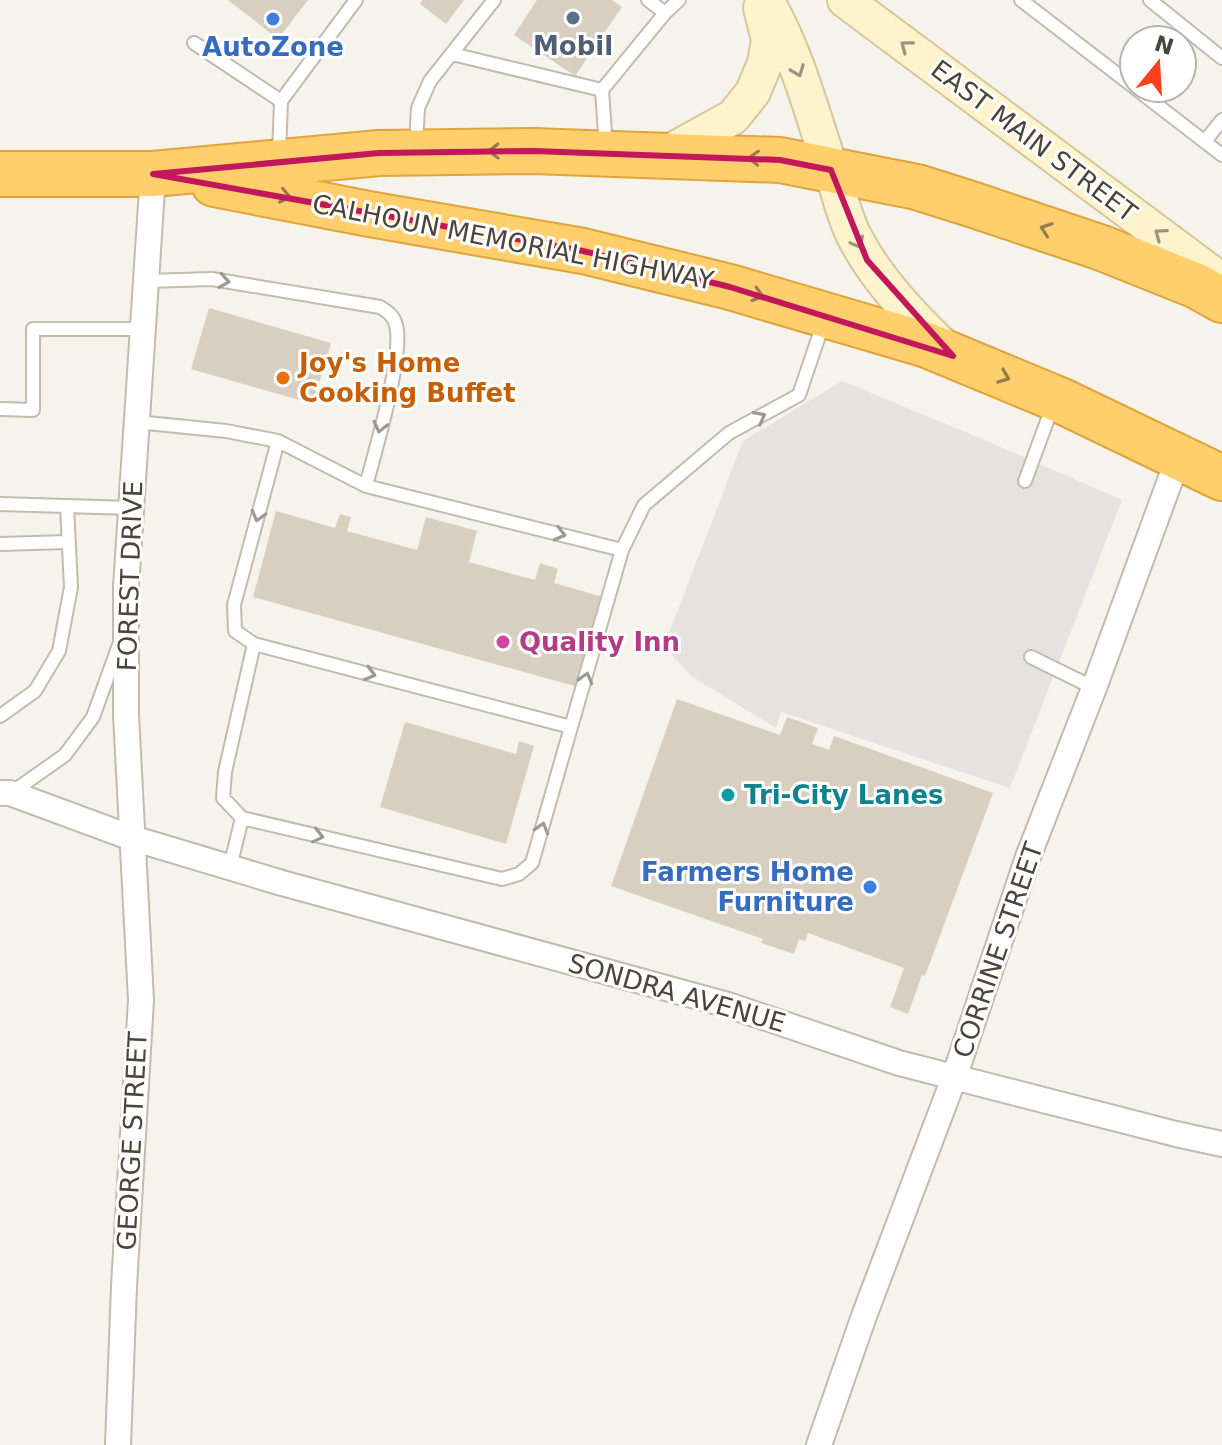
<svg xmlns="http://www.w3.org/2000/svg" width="1222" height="1445" font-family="'DejaVu Sans',sans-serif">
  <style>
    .parking { fill: #e5e3e0 }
    .building { fill: #d8cfc1 }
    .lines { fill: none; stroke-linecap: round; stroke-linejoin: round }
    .lane-casing { stroke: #c2bbae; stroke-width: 16 }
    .street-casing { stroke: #c2bbae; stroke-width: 28 }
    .secondary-casing { stroke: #d6c79b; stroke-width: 38 }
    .highway-casing { stroke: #e0a43c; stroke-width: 48 }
    .lane { stroke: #fff; stroke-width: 12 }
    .street { stroke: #fff; stroke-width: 24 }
    .secondary { stroke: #fff3cd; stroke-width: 34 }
    .highway { stroke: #ffcf6e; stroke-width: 44 }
    .oneway { stroke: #9c937c }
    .oneway2 { stroke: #937c4e }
    .oneway3 { stroke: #9c9892 }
    .marked { fill: none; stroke: #c2185b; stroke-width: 6; stroke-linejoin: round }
    .service-dot { fill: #5c6f8a; stroke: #fff; stroke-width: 3 }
    .shop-dot { fill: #3f7fe0; stroke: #fff; stroke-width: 3 }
    .food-dot { fill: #e8710a; stroke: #fff; stroke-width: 3 }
    .hotel-dot { fill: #d1479c; stroke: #fff; stroke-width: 3 }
    .culture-dot { fill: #0f9aa8; stroke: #fff; stroke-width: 3 }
    .labels { text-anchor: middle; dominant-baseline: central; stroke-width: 6; stroke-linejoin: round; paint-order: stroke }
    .service-label { font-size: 26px; font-weight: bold; fill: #4e5e75; stroke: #fff }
    .shop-label { font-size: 26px; font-weight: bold; fill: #366cbe; stroke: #fff }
    .street-label { font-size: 26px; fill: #4b4439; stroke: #fff }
    .food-label { font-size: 26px; font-weight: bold; fill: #c56008; stroke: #fff; text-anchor: start }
    .hotel-label { font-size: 26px; font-weight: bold; fill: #b23c85; stroke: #fff; text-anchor: start }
    .culture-label { font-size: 26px; font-weight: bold; fill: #0d838f; stroke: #fff; text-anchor: start }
  </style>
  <rect width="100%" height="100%" fill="#f6f3ec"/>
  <path class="parking" d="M842 381 987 441 1122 500 1010 788 781 712 776 728 691 676 664 646 743 441Z"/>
  <path class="building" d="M228 0H308L278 39Z
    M422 0H464L446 24 420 4Z
    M537 0H612L622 7 575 76 514 35Z
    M209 308 331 343 313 404 191 369Z
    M276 511 335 528 340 514 351 517 347 531 417 550 426 517 477 531 469 562 535 580 540 563 558 569 554 583 603 597 578 687 253 597Z
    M677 699 780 735 787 717 818 728 812 744 829 750 834 736 993 793 925 976 922 975 908 1014 890 1007 904 968 808 933 805 941 799 939 794 954 761 943 763 939 611 886Z
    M405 722 516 754 519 741 534 746 506 844 380 807Z"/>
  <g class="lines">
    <g class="lane-casing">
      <path id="lane" d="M648 0 665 13 679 0
        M1021 0 1134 87
        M1150 0 1222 58
        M194 43 281 101
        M452 54 602 90
        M1135 88 1222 155
        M1205 141 1222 120
        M416 144 418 108 430 81 494 0
        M606 148 602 90 665 13
        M279 155 281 101 356 0
        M146 281 212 279 380 307C388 312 393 315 396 325 404 355 375 451 366 486L622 550 644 505 729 433 799 395 824 321
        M0 409 33 410V329H143
        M137 422 226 431 278 441 366 486
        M278 441 234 605 235 631 254 644 571 727 622 550
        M1025 481 1053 405
        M0 504 131 508
        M0 544 68 542
        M1031 657 1094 688
        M0 716 35 691 59 651 71 587 67 506
        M11 793 65 755 93 717 119 645
        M242 818 502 879 519 874 532 863 571 727
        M230 867 242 818 223 798 225 772 254 644"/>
    </g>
    <g class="street-casing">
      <path id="street" d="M0 793H10L132 838 282 883 728 1005 899 1063 1176 1134 1222 1144
        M118 1445 124 1286 141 1000 126 715V587L153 174
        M819 1445 864 1316 954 1078 1028 857 1094 688 1179 456"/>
    </g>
    <g class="secondary-casing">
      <path id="secondary" d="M766 0C798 55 813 118 834 178 840 197 845 218 854 236 876 279 912 317 947 350
        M845 0 1222 281
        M666 154 733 117 753 92 765 63 769 40 761 8"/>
    </g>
    <g class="highway-casing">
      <path id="highway" d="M0 174H153L379 153 534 151 780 160 917 187 974 205 1102 248 1197 286 1222 300
        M214 184 369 214 583 251 730 287 927 345 1062 401 1222 478"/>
    </g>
    <use href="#lane" class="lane"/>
    <use href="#street" class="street"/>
    <use href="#secondary" class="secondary"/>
    <use href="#highway" class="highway"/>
  </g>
  <defs><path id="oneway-chevron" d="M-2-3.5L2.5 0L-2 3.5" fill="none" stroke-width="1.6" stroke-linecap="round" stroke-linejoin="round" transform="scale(2)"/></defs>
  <g class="oneway">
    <use href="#oneway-chevron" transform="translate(906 46) rotate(-143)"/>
    <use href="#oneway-chevron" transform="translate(798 71) rotate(69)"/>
    <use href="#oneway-chevron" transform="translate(1160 234) rotate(-144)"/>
    <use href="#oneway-chevron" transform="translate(858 243) rotate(62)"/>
  </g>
  <g class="oneway2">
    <use href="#oneway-chevron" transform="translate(494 151) rotate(179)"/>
    <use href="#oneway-chevron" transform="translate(754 158) rotate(-177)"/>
    <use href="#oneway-chevron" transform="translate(285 196) rotate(12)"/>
    <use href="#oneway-chevron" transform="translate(1046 229) rotate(-161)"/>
    <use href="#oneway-chevron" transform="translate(758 295) rotate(17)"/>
    <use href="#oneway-chevron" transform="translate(1004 377) rotate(22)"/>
  </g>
  <g class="oneway3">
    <use href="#oneway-chevron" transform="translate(224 281) rotate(9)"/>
    <use href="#oneway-chevron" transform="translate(760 417) rotate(-28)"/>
    <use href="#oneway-chevron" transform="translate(380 427) rotate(103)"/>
    <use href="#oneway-chevron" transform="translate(258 516) rotate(105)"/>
    <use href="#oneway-chevron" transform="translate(560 534) rotate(14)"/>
    <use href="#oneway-chevron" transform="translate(370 674) rotate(15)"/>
    <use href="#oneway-chevron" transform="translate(586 678) rotate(-74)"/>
    <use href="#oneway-chevron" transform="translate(542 828) rotate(-74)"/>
    <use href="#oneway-chevron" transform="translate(318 836) rotate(13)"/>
  </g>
  <path class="marked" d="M534 151 780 160 831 170 867 260 953 356 730 287 583 251 153 174 379 153Z"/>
  <circle class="service-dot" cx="573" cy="18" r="8"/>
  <g class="shop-dot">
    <circle cx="273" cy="19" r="8"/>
    <circle cx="870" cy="887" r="8"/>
  </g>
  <circle class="food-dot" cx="283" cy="378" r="8"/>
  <circle class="hotel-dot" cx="503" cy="642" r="8"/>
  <circle class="culture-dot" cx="728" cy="795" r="8"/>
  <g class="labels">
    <g class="service-label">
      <text x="573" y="46">Mobil</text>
    </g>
    <g class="shop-label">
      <text x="273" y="47">AutoZone</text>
      <text x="854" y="872" text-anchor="end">Farmers Home<tspan x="854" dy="30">Furniture</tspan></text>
    </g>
    <g class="street-label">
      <text transform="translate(1034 141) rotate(37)">EAST MAIN STREET</text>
      <text transform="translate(513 242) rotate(11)">CALHOUN MEMORIAL HIGHWAY</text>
      <text transform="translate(130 576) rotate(-88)">FOREST DRIVE</text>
      <text transform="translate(998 950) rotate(-71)">CORRINE STREET</text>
      <text transform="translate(677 993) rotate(16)">SONDRA AVENUE</text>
      <text transform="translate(132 1141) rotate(-87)">GEORGE STREET</text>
    </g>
    <g class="food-label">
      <text x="299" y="363">Joy's Home<tspan x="299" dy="30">Cooking Buffet</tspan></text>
    </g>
    <g class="hotel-label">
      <text x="519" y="642">Quality Inn</text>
    </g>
    <g class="culture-label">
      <text x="744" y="795">Tri-City Lanes</text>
    </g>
  </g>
  <g transform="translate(1158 64) rotate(18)"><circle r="38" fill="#ffffff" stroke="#b7b4b0" stroke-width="2"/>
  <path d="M0-6L14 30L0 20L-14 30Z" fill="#fc3f1d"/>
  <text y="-12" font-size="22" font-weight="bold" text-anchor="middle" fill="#4b4439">N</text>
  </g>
</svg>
